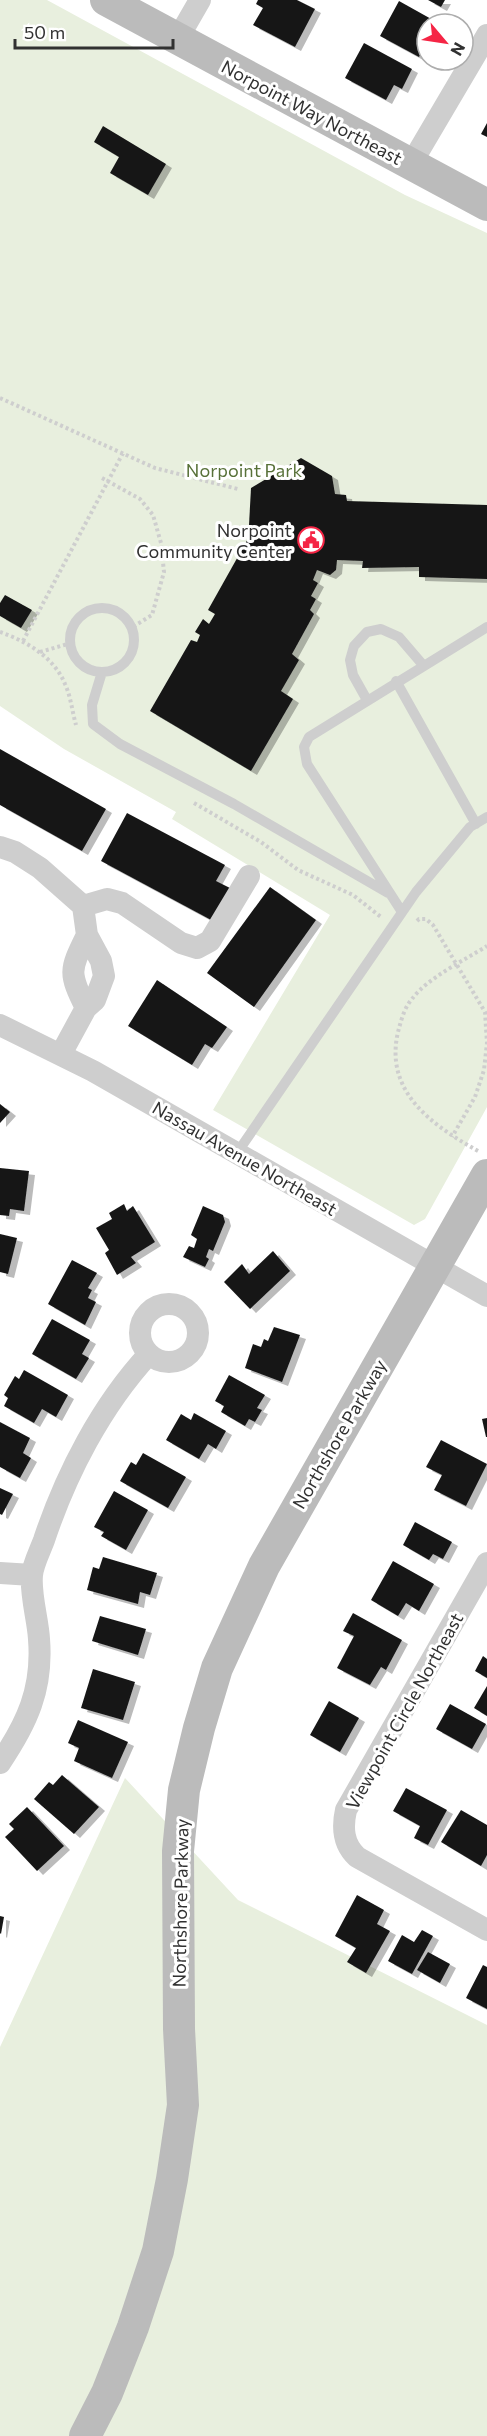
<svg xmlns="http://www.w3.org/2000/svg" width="487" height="2436" font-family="Commissioner,sans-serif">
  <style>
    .green { fill: #e8efde }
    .building { fill: #181818; filter: url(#shadow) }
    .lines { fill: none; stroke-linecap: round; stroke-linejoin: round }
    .path { stroke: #cecece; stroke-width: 4; stroke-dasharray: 3 3; stroke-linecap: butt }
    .lane { stroke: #cecece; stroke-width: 10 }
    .street { stroke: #cecece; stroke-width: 22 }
    .secondary { stroke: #bbb; stroke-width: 32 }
    .labels { text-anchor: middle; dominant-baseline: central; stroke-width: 6; stroke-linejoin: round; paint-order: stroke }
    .street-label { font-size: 18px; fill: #313131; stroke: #fff }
    .park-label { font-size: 18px; fill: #587139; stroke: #fff }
    .poi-label { font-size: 18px; fill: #313131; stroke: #fff; text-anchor: end }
  </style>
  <defs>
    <filter id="shadow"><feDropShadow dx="6" dy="4" stdDeviation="0" flood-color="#0004"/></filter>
  </defs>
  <rect width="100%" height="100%" fill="#fff"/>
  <path class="green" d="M0 0H47L405 195 487 233V1107L425 1219 414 1225 213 1110 330 915 172 819 176 812 64 749 0 706Z
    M125 1778 238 1900 487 2025V2436H0V2047Z"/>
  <path class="building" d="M258 0H297L315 9 295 47 253 25 263 8 256 4Z
    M428 0H445L441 7Z
    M399 1 433 20 431 24H427V43L419 57 380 36Z
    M364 43 412 69 402 89 394 85 386 100 345 78Z
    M487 123V137L481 134Z
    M103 126 166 164 148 195 110 173 119 157 94 142Z
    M301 458 332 476 335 494 346 495 347 501 487 505V579L419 577V567L362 568 363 561 337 560 336 570 330 575 317 570 313 580 318 583 311 596 316 599 310 610 314 614 292 654 299 660 281 691 293 699 251 771 150 711 191 640 197 642 200 635 195 632 203 619 209 624 215 614 208 610 254 528 249 525 251 488Z
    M5 595 32 610 21 628 0 616V603Z
    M0 749 106 809 82 851 0 805Z
    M127 813 225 865 216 881 230 888 213 921 101 861Z
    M270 887 316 920 254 1007 207 973Z
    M157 980 227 1027 212 1048 205 1044 192 1065 128 1026Z
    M0 1104 10 1112 0 1123Z
    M0 1168 29 1171 24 1211 10 1209 9 1216 0 1215Z
    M124 1204 127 1211 133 1206 155 1242 131 1257 136 1263 117 1275 105 1253 109 1250 96 1228 112 1219 109 1213Z
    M203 1206 223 1215 225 1222 213 1251 209 1249 206 1257 209 1259 205 1267 183 1257 189 1246 194 1248 197 1239 191 1235Z
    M0 1234 17 1238 8 1274 0 1272Z
    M273 1251 290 1271 250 1309 224 1282 242 1264 249 1274Z
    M72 1260 97 1273 88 1288 92 1290 88 1298 96 1302 85 1325 48 1304Z
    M52 1319 90 1340 82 1354 89 1358 76 1379 32 1354Z
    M274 1327 300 1335 282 1382 245 1368 253 1344 261 1347 264 1339 268 1341Z
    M24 1370 68 1395 56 1417 42 1409 34 1423 4 1406 8 1398 4 1395 15 1376 19 1379Z
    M229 1375 265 1395 257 1408 262 1410 255 1422 249 1419 245 1426 221 1412 224 1406 215 1401Z
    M194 1413 226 1431 216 1449 208 1444 199 1459 166 1440 181 1414 191 1420Z
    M487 1418V1437H486L482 1419Z
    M0 1422 30 1438 23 1453 31 1458 20 1478 0 1467Z
    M441 1440 487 1464 466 1506 434 1490 442 1475 426 1467Z
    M143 1453 186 1477 168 1508 120 1481 131 1462 136 1465Z
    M0 1488 13 1494 2 1515 0 1514Z
    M114 1491 148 1510 126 1550 101 1536 104 1532 94 1527Z
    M415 1522 452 1542 443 1559 433 1554 429 1560 403 1545Z
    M103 1557 157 1573 150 1595 140 1592 138 1604 87 1590 93 1567 99 1569Z
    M393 1561 434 1584 419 1611 406 1603 398 1616 371 1600Z
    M353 1613 402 1640 386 1670 381 1667 370 1685 337 1668 354 1636 343 1631Z
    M100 1616 146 1629 138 1655 92 1641Z
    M483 1656 487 1659V1678L475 1671Z
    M93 1669 135 1682 123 1720 81 1708Z
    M487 1686V1716L474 1708Z
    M329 1701 359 1718 340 1752 310 1735Z
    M450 1704 486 1724 472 1749 436 1729Z
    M78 1720 128 1742 112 1778 74 1761 79 1748 68 1743Z
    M62 1775 99 1807 74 1834 34 1799 49 1782 53 1785Z
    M406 1788 447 1810 428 1845 414 1838 420 1826 393 1811Z
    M27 1807 64 1846 37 1871 5 1837 14 1829 9 1824Z
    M461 1810 487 1825V1855L481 1866 441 1842Z
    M357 1895 384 1910 377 1924 390 1931 366 1973 347 1962 356 1948 335 1936Z
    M0 1916 4 1917 1 1934 0 1933Z
    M422 1930 433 1936 412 1974 388 1961 402 1935 414 1942Z
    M428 1952 450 1964 440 1983 417 1970Z
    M483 1965 487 1967V2009L466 1998Z"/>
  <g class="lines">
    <path class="path" d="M0 398 155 468 238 489
      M102 478 140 499 153 515 161 543 164 572 152 615 131 628
      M0 632C26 641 54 657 65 684 71 697 72 711 76 725
      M23 641 123 453
      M40 652 71 643
      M194 803 261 842 298 870 353 895 381 917
      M417 921 419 919H426L433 925 485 1012 487 1043 484 1070 475 1097 452 1137
      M478 1151C432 1125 384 1092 398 1032 401 1021 404 1008 412 999 427 978 465 960 487 946"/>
    <path class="lane" d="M70 640a32 32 0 1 1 64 0a32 32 0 1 1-64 0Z
      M102 672 92 705 93 724 120 744 234 804 388 893
      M396 681 476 824
      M367 700 353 675 350 660 354 646 367 632 381 629 399 637 423 665
      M402 912 307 764 304 747 309 737 487 627
      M237 1153 416 892 470 827 487 817"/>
    <path class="street" d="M177 40 200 0
      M411 164 487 35
      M0 847 15 852 40 868 83 906 87 935 101 961 104 976 95 1000 86 1008C68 972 70 970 87 935
      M83 906 107 899 122 903 181 943 197 948 210 941 249 876
      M0 1025 93 1071 487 1296
      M61 1054 86 1008
      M140 1333a29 29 0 1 1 58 0a29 29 0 1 1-58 0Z
      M487 1563 346 1810C342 1828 343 1844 357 1857L487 1930
      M0 1573 32 1575
      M0 1763C27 1723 43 1689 39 1639 38 1620 30 1594 32 1575 33 1564 40 1551 44 1540 66 1474 101 1406 149 1354"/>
    <path class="secondary" d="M106 0 487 205
      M85 2436 107 2393 133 2327 158 2251 172 2179 183 2105 179 2029 178 1851 184 1790 199 1728 217 1668 264 1566 487 1175"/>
  </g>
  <defs>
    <g id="civic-ring" transform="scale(1.35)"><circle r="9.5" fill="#fff" stroke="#f52545" stroke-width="1.5"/><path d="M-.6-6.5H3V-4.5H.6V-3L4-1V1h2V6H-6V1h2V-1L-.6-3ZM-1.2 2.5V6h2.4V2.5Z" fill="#f52545"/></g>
  </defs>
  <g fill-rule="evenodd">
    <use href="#civic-ring" x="311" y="540"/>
  </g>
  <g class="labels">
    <g class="street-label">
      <text transform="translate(312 112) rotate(28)">Norpoint Way Northeast</text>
      <text transform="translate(245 1158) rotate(30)">Nassau Avenue Northeast</text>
      <text transform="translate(339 1434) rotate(-60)">Northshore Parkway</text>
      <text transform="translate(404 1711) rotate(-61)">Viewpoint Circle Northeast</text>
      <text transform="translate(180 1903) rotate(-89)">Northshore Parkway</text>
    </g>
    <g class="park-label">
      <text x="244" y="470">Norpoint Park</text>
    </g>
    <g class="poi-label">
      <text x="292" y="530">Norpoint<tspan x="292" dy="21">Community Center</tspan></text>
    </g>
  </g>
  <g transform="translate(445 42) rotate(119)"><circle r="28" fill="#ffffff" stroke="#adadad" stroke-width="1.5"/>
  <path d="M0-4.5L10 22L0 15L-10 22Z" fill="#f52545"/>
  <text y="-9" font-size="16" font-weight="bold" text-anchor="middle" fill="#313131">N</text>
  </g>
  <path d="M15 39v9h158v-9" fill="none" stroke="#313131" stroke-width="3"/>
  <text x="24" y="39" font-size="18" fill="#313131" stroke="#ffffff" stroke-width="4.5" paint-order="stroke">50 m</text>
</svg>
